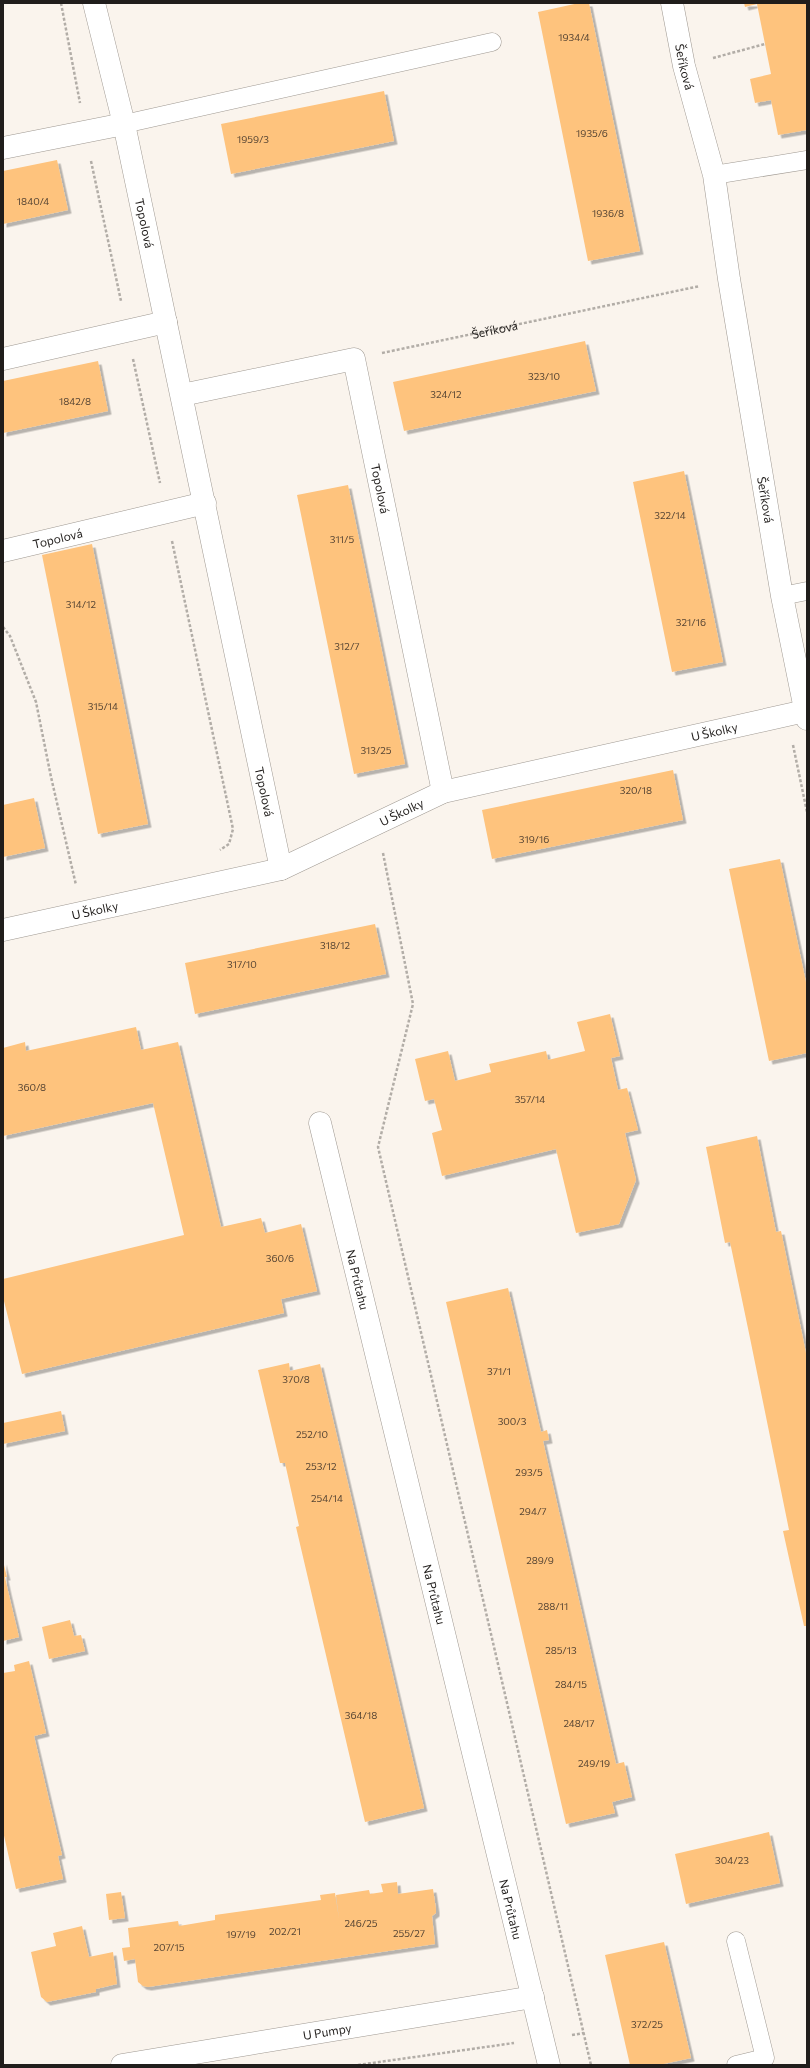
<svg xmlns="http://www.w3.org/2000/svg" width="810" height="2068" font-family="Commissioner,sans-serif">
  <style>
    .building { fill: #fec37d; filter: url(#shadow) }
    .lines { fill: none; stroke-linecap: round; stroke-linejoin: round }
    .lane-casing { stroke: #9f9992; stroke-width: 19 }
    .street-casing { stroke: #9f9992; stroke-width: 23 }
    .path { stroke: #b2ada7; stroke-width: 2.5; stroke-dasharray: 3 2; stroke-linecap: butt }
    .lane { stroke: #fff; stroke-width: 18 }
    .street { stroke: #fff; stroke-width: 22 }
    .labels { text-anchor: middle; dominant-baseline: central; stroke-width: 4; stroke-linejoin: round; paint-order: stroke }
    .number-label { font-size: 10px; fill: #584634 }
    .street-label { font-size: 12px; fill: #201d1b; stroke: #faf4ed }
  </style>
  <defs>
    <filter id="shadow"><feDropShadow dx="3.5" dy="3.5" stdDeviation="0" flood-color="#0004"/></filter>
  </defs>
  <rect width="100%" height="100%" fill="#faf4ed"/>
  <path class="building" d="M579 3H589L640 251 588 261 538 12Z
    M744 3H807V130L778 135 771 100 755 103 750 79 771 74 757 4 745 7Z
    M384 91 394 141 231 174 221 124Z
    M57 160 68 210 3 224V171Z
    M585 341 596 391 404 431 393 382Z
    M98 361 108 411 3 433V381Z
    M684 471 723 662 672 672 633 482Z
    M348 485 405 764 354 774 297 495Z
    M92 544 148 824 98 834 42 555Z
    M673 770 683 820 492 859 482 810Z
    M34 798 45 848 3 857V805Z
    M780 859 807 987V1053L769 1061 729 869Z
    M375 924 386 974 195 1014 185 963Z
    M610 1014 620 1056 611 1058 618 1090 627 1088 638 1130 625 1133 636 1180 619 1224 576 1233 556 1149 442 1176 432 1133 442 1130 434 1099 425 1101 415 1059 448 1051 455 1081 491 1072 489 1064 546 1051 548 1060 585 1051 577 1022Z
    M136 1027 141 1050 178 1042 221 1227 261 1218 265 1233 301 1224 317 1291 281 1299 284 1313 22 1374 3 1297V1279L184 1235 153 1103 3 1136V1048L25 1042 26 1051Z
    M757 1136 776 1232 781 1231 807 1358V1626H804L783 1531 789 1530 750 1338 730 1242 725 1243 706 1147Z
    M508 1288 541 1432 547 1430 549 1440 543 1441 616 1764 624 1762 632 1797 612 1802 615 1813 566 1824 446 1302Z
    M289 1363 290 1371 320 1364 424 1808 365 1822 296 1527 299 1526 285 1463H280L258 1370Z
    M61 1411 65 1431 3 1444V1423Z
    M3 1561 7 1577H5L8 1591 19 1637 3 1641Z
    M70 1620 74 1636 81 1635 85 1651 49 1659 42 1627Z
    M29 1661 46 1733 34 1736 62 1855 58 1856 63 1879 16 1889 3 1831V1673L15 1671 14 1665Z
    M769 1832 780 1883 686 1904 675 1854Z
    M397 1882 398 1894 433 1889 436 1909V1913L432 1916 435 1944 148 1987 143 1986 138 1982 135 1959 124 1961 122 1948 130 1947 128 1928 178 1921 179 1926 215 1920V1915L321 1900 320 1895 335 1893 339 1919 336 1895 369 1890 370 1894 383 1892 381 1884Z
    M121 1892 125 1918 109 1920 106 1894Z
    M82 1926 89 1957 113 1952 117 1984 96 1989V1992L47 2002 41 1997 31 1952 56 1946 53 1933Z
    M664 1942 691 2058 659 2065H630L605 1955Z"/>
  <g class="lines">
    <g class="lane-casing">
      <path id="lane" d="M124 124 492 42
        M714 175 807 160
        M782 596 807 591
        M736 2065 765 2058 736 1941"/>
    </g>
    <g class="street-casing">
      <g id="street">
        <path id="s2" d="M94 3 124 124 281 869"/>
        <path id="s3" d="M672 3 684 66 714 175 729 279 782 596 807 719"/>
        <path d="M3 148 124 124"/>
        <path d="M3 359 166 322"/>
        <path id="s4" d="M182 395 354 359 443 792"/>
        <path id="s5" d="M3 551 205 503"/>
        <path id="s6" d="M3 930 281 869 443 792 805 711"/>
        <path id="s7" d="M320 1123 549 2065"/>
        <path id="s8" d="M122 2065 533 1997"/>
      </g>
    </g>
    <g class="path">
      <path d="M61 3 80 103"/>
      <path d="M713 58 765 44"/>
      <path d="M91 161 121 301"/>
      <path id="s1" d="M382 353 700 286"/>
      <path d="M133 359 160 483"/>
      <path d="M172 541 233 829 229 844 220 850"/>
      <path d="M3 627 10 636 36 702 51 777 76 885"/>
      <path d="M793 745 807 812"/>
      <path d="M383 853 413 1004 378 1147 591 2065"/>
      <path d="M572 2035 584 2033"/>
      <path d="M358 2065 514 2043"/>
    </g>
    <use href="#lane" class="lane"/>
    <use href="#street" class="street"/>
  </g>
  <g class="labels">
    <g class="number-label">
      <text x="574" y="37">1934/4</text>
      <text x="592" y="133">1935/6</text>
      <text x="253" y="139">1959/3</text>
      <text x="33" y="201">1840/4</text>
      <text x="608" y="213">1936/8</text>
      <text x="544" y="376">323/10</text>
      <text x="446" y="394">324/12</text>
      <text x="75" y="401">1842/8</text>
      <text x="670" y="515">322/14</text>
      <text x="342" y="539">311/5</text>
      <text x="81" y="604">314/12</text>
      <text x="691" y="622">321/16</text>
      <text x="347" y="646">312/7</text>
      <text x="103" y="706">315/14</text>
      <text x="376" y="750">313/25</text>
      <text x="636" y="790">320/18</text>
      <text x="534" y="839">319/16</text>
      <text x="335" y="945">318/12</text>
      <text x="242" y="964">317/10</text>
      <text x="32" y="1087">360/8</text>
      <text x="530" y="1099">357/14</text>
      <text x="280" y="1258">360/6</text>
      <text x="499" y="1371">371/1</text>
      <text x="296" y="1379">370/8</text>
      <text x="512" y="1421">300/3</text>
      <text x="312" y="1434">252/10</text>
      <text x="321" y="1466">253/12</text>
      <text x="529" y="1472">293/5</text>
      <text x="327" y="1498">254/14</text>
      <text x="533" y="1511">294/7</text>
      <text x="540" y="1560">289/9</text>
      <text x="553" y="1606">288/11</text>
      <text x="561" y="1650">285/13</text>
      <text x="571" y="1684">284/15</text>
      <text x="361" y="1715">364/18</text>
      <text x="579" y="1723">248/17</text>
      <text x="594" y="1763">249/19</text>
      <text x="732" y="1860">304/23</text>
      <text x="361" y="1923">246/25</text>
      <text x="285" y="1931">202/21</text>
      <text x="409" y="1933">255/27</text>
      <text x="241" y="1934">197/19</text>
      <text x="169" y="1947">207/15</text>
      <text x="647" y="2024">372/25</text>
    </g>
    <g class="street-label">
      <text stroke="none"><textPath href="#s3" startOffset="65">Šeříková</textPath></text>
      <text stroke="none"><textPath href="#s2" startOffset="226">Topolová</textPath></text>
      <text stroke="none"><textPath href="#s1" startOffset="115">Šeříková</textPath></text>
      <text stroke="none"><textPath href="#s4" startOffset="308">Topolová</textPath></text>
      <text stroke="none"><textPath href="#s3" startOffset="506">Šeříková</textPath></text>
      <text stroke="none"><textPath href="#s5" startOffset="56">Topolová</textPath></text>
      <text stroke="none"><textPath href="#s6" startOffset="742">U Školky</textPath></text>
      <text stroke="none"><textPath href="#s2" startOffset="807">Topolová</textPath></text>
      <text stroke="none"><textPath href="#s6" startOffset="418">U Školky</textPath></text>
      <text stroke="none"><textPath href="#s6" startOffset="94">U Školky</textPath></text>
      <text stroke="none"><textPath href="#s7" startOffset="161">Na Průtahu</textPath></text>
      <text stroke="none"><textPath href="#s7" startOffset="485">Na Průtahu</textPath></text>
      <text stroke="none"><textPath href="#s7" startOffset="809">Na Průtahu</textPath></text>
      <text stroke="none"><textPath href="#s8" startOffset="208">U Pumpy</textPath></text>
    </g>
  </g>
  <rect width="810" height="2068" fill="none" stroke="#201d1b" stroke-width="8"/>
</svg>
